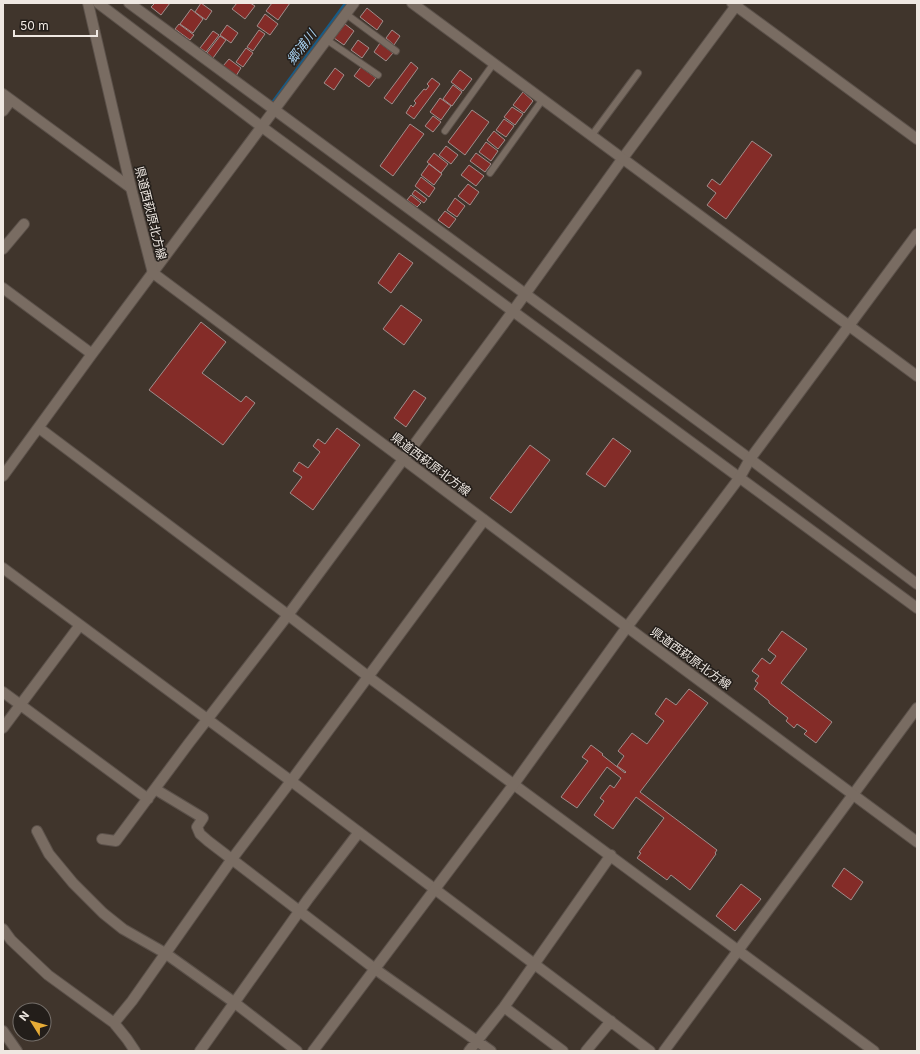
<svg xmlns="http://www.w3.org/2000/svg" width="920" height="1054" font-family="Inter,'Noto Sans JP',sans-serif">
  <style>
    .lines { fill: none; stroke-linecap: round; stroke-linejoin: round }
    .stream { stroke: #165b87; stroke-width: 3.5 }
    .building { fill: #842c28; stroke: #a08e8c }
    .service-casing { stroke: #5b514a; stroke-width: 8 }
    .minor-casing { stroke: #5b514a; stroke-width: 12 }
    .tertiary-casing { stroke: #5b514a; stroke-width: 12 }
    .secondary-casing { stroke: #5b514a; stroke-width: 12 }
    .service { stroke: #796c62; stroke-width: 6 }
    .minor { stroke: #796c62; stroke-width: 10 }
    .tertiary { stroke: #796c62; stroke-width: 10 }
    .secondary { stroke: #796c62; stroke-width: 10 }
    .labels { text-anchor: middle; dominant-baseline: central; stroke-width: 3; stroke-linejoin: round; paint-order: stroke }
    .street-label { font-size: 12px; fill: #efe8e2; stroke: #231e1a }
    .water-label { font-size: 13px; font-style: italic; fill: #a9d1f0; stroke: #231e1a }
  </style>
  <rect width="100%" height="100%" fill="#40352c"/>
  <g class="lines">
    <path class="stream" d="M273 102 346 3"/>
  </g>
  <path class="building" d="M155 3H170L161 15 151 7Z
    M201 3 212 11 206 20 195 12Z
    M237 3H250L255 6 245 19 232 9Z
    M272 3H290L278 20 266 11Z
    M367 8 383 21 377 30 360 17Z
    M191 9 203 19 193 33 180 24Z
    M265 14 278 24 270 35 257 26Z
    M179 24 194 35 190 40 175 29Z
    M345 24 354 31 344 45 334 38Z
    M227 25 238 33 231 43 220 35Z
    M259 30 265 34 253 51 247 47Z
    M392 30 400 36 394 45 386 38Z
    M213 31 219 35 206 52 200 48Z
    M220 36 226 40 213 58 207 53Z
    M358 40 369 48 362 58 351 50Z
    M380 43 393 53 386 61 374 52Z
    M246 48 253 53 243 67 236 62Z
    M229 59 241 68 236 76 223 66Z
    M411 62 418 68 392 104 384 98Z
    M361 67 376 78 369 87 354 76Z
    M335 68 344 75 334 90 324 83Z
    M460 70 472 79 463 91 451 82Z
    M432 78 440 84 414 119 406 113 411 105 413 107 416 103 414 101 424 89 426 90 429 86 427 84Z
    M453 85 462 92 452 106 443 99Z
    M523 92 533 101 524 113 513 105Z
    M440 98 451 106 441 120 430 112Z
    M512 107 523 114 515 125 504 117Z
    M472 110 489 122 465 155 448 142Z
    M433 116 441 122 433 132 425 126Z
    M504 119 514 126 506 137 496 130Z
    M410 124 424 134 393 176 380 166Z
    M494 131 505 140 498 149 487 140Z
    M752 141 772 155 726 219 707 205 716 193 707 186 712 179 720 185Z
    M486 142 498 151 491 161 479 152Z
    M446 146 458 155 451 164 439 155Z
    M434 153 448 164 441 173 427 162Z
    M476 153 491 164 485 172 470 161Z
    M429 164 442 174 434 185 421 175Z
    M469 165 484 176 476 186 461 175Z
    M421 177 435 188 429 197 415 186Z
    M468 184 479 192 470 205 458 196Z
    M415 190 427 199 424 203 412 194Z
    M411 195 421 203 417 207 407 200Z
    M455 198 465 206 457 217 447 210Z
    M445 211 456 219 449 228 438 220Z
    M399 253 413 263 391 293 378 283Z
    M401 305 422 320 404 345 383 329Z
    M201 322 226 342 202 373 241 402 246 396 255 403 223 445 149 390Z
    M414 390 426 398 406 427 394 418Z
    M337 428 360 445 313 510 290 493 302 477 293 471 299 462 308 468 320 452 313 446 318 439 325 444Z
    M613 438 631 451 605 487 586 474Z
    M530 445 550 460 511 513 490 498Z
    M782 631 807 649 781 683 832 722 816 743 804 734 807 731 797 724 794 728 786 721 788 718 769 703V701L754 689 758 683 755 681 759 676 752 671 762 658 770 664 776 656 768 650Z
    M689 689 708 703 640 792 717 850 715 853 716 854 690 890 671 875 667 880 637 858 641 853 639 852 664 818 636 797 613 829 594 815 604 801 600 798 610 785 614 788 621 778 607 767 577 808 561 797 588 761 582 757 591 745 603 754 602 755 625 773 626 772 617 766 624 756 618 751 632 733 647 744 664 721 655 714 666 698 676 705Z
    M844 868 863 882 851 900 832 886Z
    M741 884 761 899 735 931 716 916Z"/>
  <g class="lines">
    <g class="service-casing">
      <path id="service" d="M346 14 396 51
        M327 40 378 75
        M445 131 494 63
        M592 135 638 73
        M490 173 543 99"/>
    </g>
    <g class="minor-casing">
      <path id="minor" d="M98 3 262 127 917 608
        M129 3 750 459 917 584
        M732 3 917 139
        M3 94 131 188
        M3 111 11 100
        M3 249 24 224
        M3 288 92 354
        M39 428 288 615 374 681 874 1051
        M3 476 92 354 354 3
        M3 568 291 781 650 1051
        M3 692 148 799
        M3 728 80 625
        M155 789 203 818 197 827 200 834 208 841 375 969 491 1051
        M37 831 49 854 73 883 103 913 123 929 165 953 235 1003 297 1051
        M102 839 116 841 189 743 288 615 513 311 623 158 738 3
        M3 929 11 940 48 975 114 1023 127 1039 135 1051
        M504 1007 563 1051
        M114 1023 132 1001 232 859 291 781 484 520
        M3 1031 17 1051
        M200 1051 308 899 359 832
        M469 1051 504 1007 611 855
        M586 1051 611 1021
        M664 1051 917 708"/>
    </g>
    <g class="tertiary-casing">
      <path id="tertiary" d="M412 3 917 376
        M313 1051 514 784 627 627 740 477 750 459 917 234"/>
    </g>
    <g class="secondary-casing">
      <path id="secondary" d="M88 3 131 188 153 273 403 459 627 627 917 842"/>
    </g>
    <use href="#service" class="service"/>
    <use href="#minor" class="minor"/>
    <use href="#tertiary" class="tertiary"/>
    <use href="#secondary" class="secondary"/>
  </g>
  <g class="labels">
    <g class="street-label">
      <text transform="translate(151 213) rotate(76)">県道西萩原北方線</text>
      <text transform="translate(431 464) rotate(37)">県道西萩原北方線</text>
      <text transform="translate(691 658) rotate(36)">県道西萩原北方線</text>
    </g>
    <g class="water-label">
      <text transform="translate(301 47) rotate(-53)">郷浦川</text>
    </g>
  </g>
  <rect width="920" height="1054" fill="none" stroke="#efe8e2" stroke-width="8"/>
  <g transform="translate(32 1022) rotate(307)"><circle r="19" fill="#231e1a" stroke="#756f6a"/>
  <path d="M0-3L7 15L0 10L-7 15Z" fill="#e7ac36"/>
  <text y="-6" font-size="11" font-weight="bold" text-anchor="middle" fill="#efe8e2">N</text>
  </g>
  <path d="M14 30v6h83v-6" fill="none" stroke="#efe8e2" stroke-width="2"/>
  <text x="20" y="30" font-size="12" fill="#efe8e2" stroke="#231e1a" stroke-width="3" paint-order="stroke">50 m</text>
</svg>
